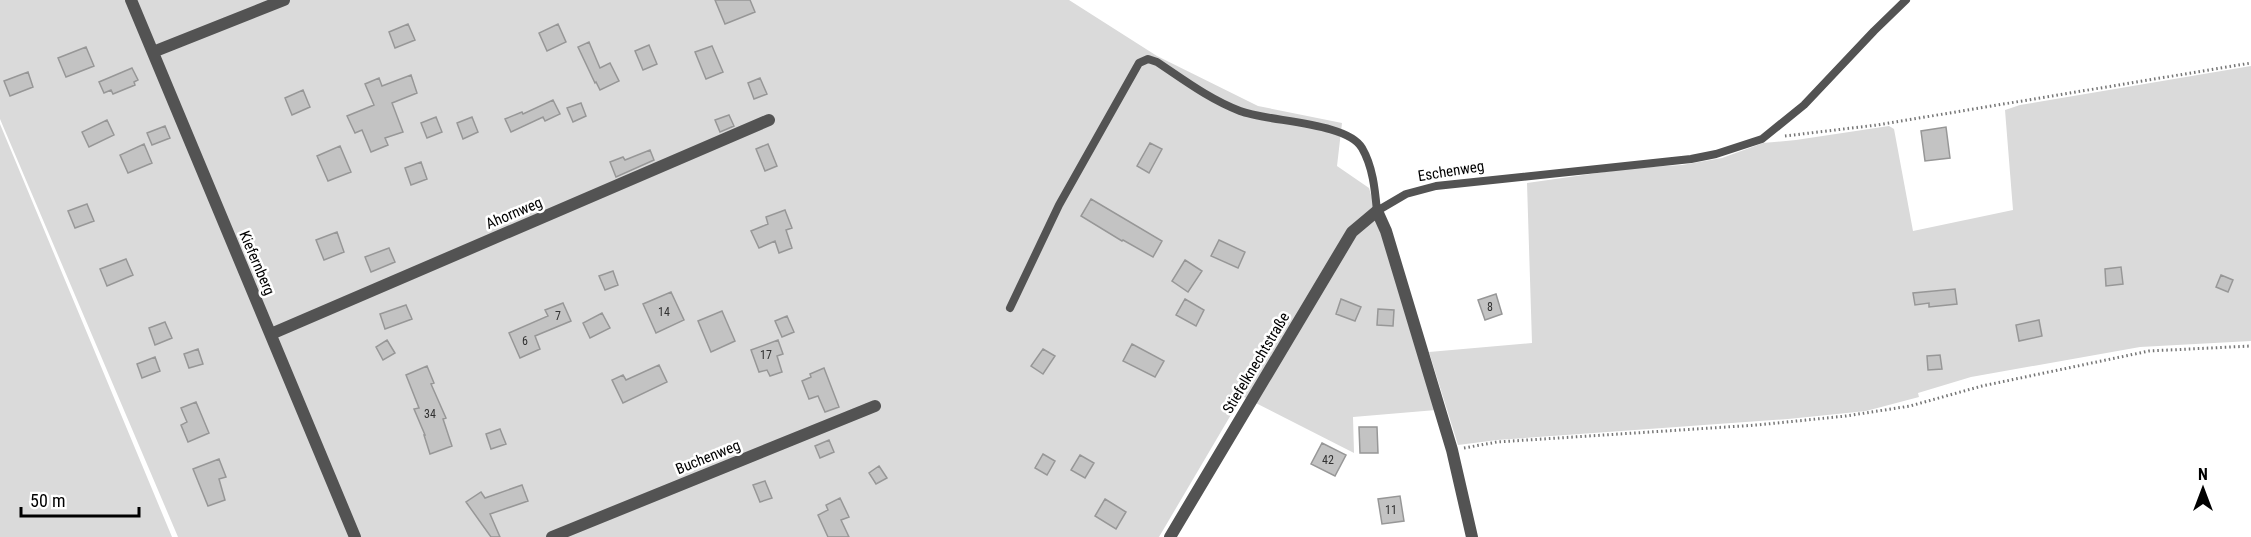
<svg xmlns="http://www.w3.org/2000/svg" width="2251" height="537" font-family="'Roboto Condensed',sans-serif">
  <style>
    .green { fill: #dadada }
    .building { fill: #c3c3c3; stroke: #979797; stroke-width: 1.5 }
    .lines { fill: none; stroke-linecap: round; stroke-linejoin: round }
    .path { stroke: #757575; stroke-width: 3; stroke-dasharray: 1.5 3; stroke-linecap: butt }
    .lane { stroke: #535353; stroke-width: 8 }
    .street { stroke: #535353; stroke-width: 12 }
    .labels { text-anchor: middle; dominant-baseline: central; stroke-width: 5; stroke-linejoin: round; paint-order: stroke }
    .number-label { font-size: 12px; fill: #313131 }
    .street-label { font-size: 15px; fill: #000; stroke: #fff }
  </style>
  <rect width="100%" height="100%" fill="#fff"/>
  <path class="green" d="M0 0H1069L1157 56 1258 106 1342 123 1337 166 1369 188 1436 410 1353 417 1354 453 1242 396 1159 537H178L0 119Z
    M2251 66V341L2140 347 1971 377 1918 393 1919 397 1866 411 1788 419 1497 440 1458 445 1429 352 1532 343 1527 183 1633 168 1682 165 1722 158 1763 143 1796 140 1889 126 1894 129 1913 231 2013 210 2005 110 2020 105Z
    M0 124 172 537H0Z"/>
  <path class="building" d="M715 0H750L755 12 725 24Z
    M408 24 415 40 395 48 389 32Z
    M558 24 566 42 547 51 539 33Z
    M589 42 600 68 610 63 619 81 600 90 596 82 595 83 578 47Z
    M649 45 657 64 643 70 635 51Z
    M712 46 723 72 706 79 695 52Z
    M86 47 94 66 66 77 58 58Z
    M132 68 138 80 134 82 135 85 113 94 111 90 104 93 99 82Z
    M28 72 33 87 10 96 4 81Z
    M411 75 417 93 392 103 403 132 385 138 388 145 371 152 362 130 355 133 347 116 374 105 365 84 379 78 382 86Z
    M760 78 767 94 754 99 748 83Z
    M303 90 310 107 292 115 285 98Z
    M553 100 560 114 545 121 543 117 511 132 505 119 522 112 523 114Z
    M581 103 586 116 573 122 567 108Z
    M729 115 734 126 720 132 715 120Z
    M436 117 442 132 427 138 421 123Z
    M472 117 478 132 463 139 457 123Z
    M107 120 114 135 89 147 82 132Z
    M165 126 170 138 152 145 147 133Z
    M1946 127 1950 158 1925 161 1921 131Z
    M1150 143 1162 149 1149 173 1137 166Z
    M144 144 152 163 128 173 120 155Z
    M768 144 777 166 765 171 756 149Z
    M340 146 351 172 328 181 317 156Z
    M650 150 654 160 616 177 610 162 623 157 625 160Z
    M421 162 427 179 411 185 405 168Z
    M1091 199 1162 241 1153 257 1123 240 1122 241 1081 216Z
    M87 204 94 221 75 228 68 211Z
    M785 210 792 228 786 230 792 248 779 253 775 241 759 248 751 231 768 224 766 217Z
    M337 232 344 252 324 260 316 240Z
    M1219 240 1245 252 1238 268 1211 256Z
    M389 248 395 262 371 272 365 257Z
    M126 259 133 275 107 286 100 269Z
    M1185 260 1202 271 1188 292 1172 281Z
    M2121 267 2123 284 2106 286 2105 269Z
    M613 271 618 285 605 290 599 276Z
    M2221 275 2233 280 2228 292 2216 287Z
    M1955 289 1957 304 1929 307V303L1915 305 1913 293Z
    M671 292 684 320 656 333 643 304Z
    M1496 294 1502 314 1485 320 1478 300Z
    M1185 299 1204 310 1196 326 1176 315Z
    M1341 299 1361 307 1355 321 1336 314Z
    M563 303 571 321 535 336 540 349 520 358 509 333 548 316 545 310Z
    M406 305 412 319 385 329 380 314Z
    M1378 309 1394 310 1393 326 1377 325Z
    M722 311 735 341 711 352 698 321Z
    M602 313 610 328 590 338 583 323Z
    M787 316 794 332 782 337 775 321Z
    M2039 320 2042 336 2019 341 2016 325Z
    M165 322 172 338 155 345 149 328Z
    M387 340 395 353 383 360 376 347Z
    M778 340 783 354 777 356 782 372 770 376 767 370 759 372 751 350Z
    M1132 344 1164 361 1155 377 1123 361Z
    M198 349 203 364 189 368 184 354Z
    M1043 349 1055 356 1043 374 1031 366Z
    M1940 355 1942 369 1928 370 1927 356Z
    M155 357 160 371 142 378 137 364Z
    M659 365 667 382 623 403 612 380 623 375 626 380Z
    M427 366 434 383 431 384 446 418 443 419 452 446 430 454 424 435H425L414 409 419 408 406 375Z
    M824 368 839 407 825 412 818 396 809 399 802 381 811 377 810 374Z
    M196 402 209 433 188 442 181 425 187 422 181 408Z
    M1359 427H1377L1378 453H1360Z
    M500 429 506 444 491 449 486 434Z
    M829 440 834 452 820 458 815 446Z
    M1322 443 1346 455 1335 476 1311 464Z
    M1043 454 1055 461 1047 475 1035 468Z
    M1080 455 1094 463 1085 478 1071 470Z
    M219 459 226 477 219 479 225 500 208 506 193 469Z
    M879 466 887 478 876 484 869 473Z
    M765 481 772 498 760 502 753 485Z
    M522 485 528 501 490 514 500 537H491L466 502 481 492 485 498Z
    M1400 496 1404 521 1382 524 1378 499Z
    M840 498 849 517 841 520 849 537H828L818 515 828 510 826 505Z
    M1105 499 1126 512 1116 529 1095 516Z"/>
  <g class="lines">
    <path class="path" d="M1785 136 1877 125 2251 63
      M1464 448 1497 442 1757 425 1846 416 1910 406 1982 386 2149 351 2251 346"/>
    <path class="lane" d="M1010 308 1059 205 1139 63 1148 59 1157 62C1184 80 1209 99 1240 111 1269 122 1347 122 1362 148 1373 167 1375 190 1377 211L1406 194 1436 186 1691 159 1716 154 1762 139 1804 105 1874 31 1906 0"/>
    <path class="street" d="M131 0 355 537
      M153 52 284 0
      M271 334 769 120
      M552 537 875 406
      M1170 537 1352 232 1377 211 1386 231 1452 450 1472 537"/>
  </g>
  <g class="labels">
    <g class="number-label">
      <text x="1490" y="307">8</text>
      <text x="664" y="312">14</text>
      <text x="558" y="316">7</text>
      <text x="525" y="341">6</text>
      <text x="766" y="355">17</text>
      <text x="430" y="414">34</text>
      <text x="1328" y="460">42</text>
      <text x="1391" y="510">11</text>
    </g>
    <g class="street-label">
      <text transform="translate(1451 171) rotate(-9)">Eschenweg</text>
      <text transform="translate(514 213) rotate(-23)">Ahornweg</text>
      <text transform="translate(257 263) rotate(67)">Kiefernberg</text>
      <text transform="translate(1256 363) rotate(-59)">Stiefelknechtstraße</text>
      <text transform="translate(708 457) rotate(-22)">Buchenweg</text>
    </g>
  </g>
  <g transform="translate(2203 489)" stroke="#ffffff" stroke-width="4.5" paint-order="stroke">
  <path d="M0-4.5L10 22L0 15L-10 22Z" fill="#000000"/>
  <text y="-9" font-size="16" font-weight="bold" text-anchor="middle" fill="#000000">N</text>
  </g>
  <path d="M21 507v9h118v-9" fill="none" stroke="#000000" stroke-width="3"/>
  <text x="30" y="507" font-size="18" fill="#000000" stroke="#ffffff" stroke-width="4.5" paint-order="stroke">50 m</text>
</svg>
